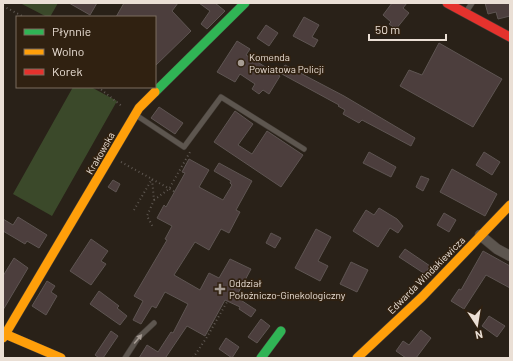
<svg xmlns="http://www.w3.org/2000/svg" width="513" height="361" font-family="Barlow,sans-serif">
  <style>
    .green { fill: #3b492a }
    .building { fill: #4c3e3d; stroke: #5e5552 }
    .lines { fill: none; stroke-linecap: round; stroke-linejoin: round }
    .lane-casing { stroke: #443d37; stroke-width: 6 }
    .street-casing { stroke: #443d37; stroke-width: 11 }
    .fast-casing { stroke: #443d37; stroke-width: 10 }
    .slow-casing { stroke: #443d37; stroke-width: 10 }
    .jam-casing { stroke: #443d37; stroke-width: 10 }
    .path { stroke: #5f5852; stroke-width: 2; stroke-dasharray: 1 3; stroke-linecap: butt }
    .lane { stroke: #5d564f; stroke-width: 5 }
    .street { stroke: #5d564f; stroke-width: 10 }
    .fast { stroke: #30b455; stroke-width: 9 }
    .slow { stroke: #ff9f0a; stroke-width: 9 }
    .jam { stroke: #e5322d; stroke-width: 9 }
    .oneway { fill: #a49a92 }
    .poi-dot { fill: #a69c93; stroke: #302111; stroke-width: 1.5 }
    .labels { text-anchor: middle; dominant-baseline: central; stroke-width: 3.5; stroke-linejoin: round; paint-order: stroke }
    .poi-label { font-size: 10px; fill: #eadfd5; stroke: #302111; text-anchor: start }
    .street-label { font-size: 10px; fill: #eadfd5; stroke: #302111 }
  </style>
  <rect width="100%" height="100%" fill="#292118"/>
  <path class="green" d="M20 3H58L50 17H47Z
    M73 87H91L117 101 52 216 13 194Z"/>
  <path class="building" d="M69 3H97L90 15Z
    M124 3H178L172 11 191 31 155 66V17H116Z
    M199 3H215L225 11 207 29 201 24 210 11Z
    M392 3H407L403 8 409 13 396 29 389 24 391 22 383 15Z
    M485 3H510V16L498 19 496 12 488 14Z
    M304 17 319 25 312 37 318 40 314 47 293 36Z
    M266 25 278 33 269 46 257 38Z
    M237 41 250 49 246 55 280 76 269 94 263 90 259 94 252 89 255 84 240 74 235 82 217 72Z
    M439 43 502 79 473 127 400 86 409 70 422 75Z
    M285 65 344 96 415 138 411 146 362 120 359 123 343 114 345 110 338 106 339 105 280 73Z
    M159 107 183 123 175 134 151 118Z
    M235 111 253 124 238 145 252 154 267 131 303 155 281 187 214 142Z
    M369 152 396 167 391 177 363 163Z
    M484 152 500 162 492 175 476 165Z
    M189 159 209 170 199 187 223 200 232 185 230 183 231 181 214 171 219 163 252 181 236 210 240 212 229 233 221 229 209 250 195 242 174 275 200 290 209 273 219 278 230 259 251 269 236 297 256 310 251 317 239 309 240 307 225 300 205 336 187 326 166 357 167 358H139L147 345 158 352 171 332 173 333 188 304 165 292 156 308 152 306 141 324 133 320 143 301 134 296 167 240 165 239 172 226 157 218 164 205 166 207 185 173 182 172Z
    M452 169 497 194 485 216 440 192Z
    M421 176 429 179 423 191 416 187Z
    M113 180 120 184 116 192 108 187Z
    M379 208 397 219 403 226 398 233 390 228 378 247 353 231 366 210 374 215Z
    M444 213 456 220 449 232 437 225Z
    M18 217 47 235 39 248 27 241 25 244 3 231V219L13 225Z
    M316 229 331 237 318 261 328 266 320 281 295 268Z
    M271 233 281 238 275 248 266 243Z
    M91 239 108 251 101 261 106 264 91 285 70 271Z
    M405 249 430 266 425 274 399 257Z
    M483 251 510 266V288L486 275 464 309 451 301 459 289 461 290Z
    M14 258 28 268 3 310V276Z
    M351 262 368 270 357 292 340 284Z
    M47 281 55 286 51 292 57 296 46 315 32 306Z
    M99 291 119 306 117 308 127 316 120 325 90 304Z
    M489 316 505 326 497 337 482 326Z
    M261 319 270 326 257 343 248 337Z
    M421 330 431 338 416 358H406L396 351 403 341 409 345Z
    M111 331 118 336 103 358H99L95 355Z
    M226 338 239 347 232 358 219 349Z"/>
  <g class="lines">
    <g class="lane-casing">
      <path id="lane" d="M466 12 472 3
        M136 115 184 147 221 97 304 149
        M125 358 138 338 154 323"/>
    </g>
    <g class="street-casing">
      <path id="street" d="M480 235 497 249 510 256"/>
    </g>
    <g class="fast-casing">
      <path id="fast" d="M155 92 245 3
        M261 358 281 331"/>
    </g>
    <g class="slow-casing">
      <path id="slow" d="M5 334 61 358
        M3 338 139 108 155 92
        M357 358 422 297 510 205"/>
    </g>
    <g class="jam-casing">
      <path id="jam" d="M447 3 510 37"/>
    </g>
    <path class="path" d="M3 6 24 17
      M98 87 123 107
      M121 162 152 179 154 200 147 216 153 227
      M154 200 169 189 190 152
      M134 210 152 179 175 192
      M193 358 207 337 227 302"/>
    <use href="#lane" class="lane"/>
    <use href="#street" class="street"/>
    <use href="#fast" class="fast"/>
    <use href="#slow" class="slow"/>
    <use href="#jam" class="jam"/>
  </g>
  <defs><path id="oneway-solid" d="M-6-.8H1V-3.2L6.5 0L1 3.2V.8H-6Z"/></defs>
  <use class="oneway" href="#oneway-solid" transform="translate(138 339) rotate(-50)"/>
  <g class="poi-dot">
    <circle cx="241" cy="63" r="4"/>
    <path d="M218 283h4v4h4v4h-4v4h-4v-4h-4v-4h4z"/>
  </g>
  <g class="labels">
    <g class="poi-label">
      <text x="249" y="57">Komenda<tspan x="249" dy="12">Powiatowa Policji</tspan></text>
      <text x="229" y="283">Oddział<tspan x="229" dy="12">Położniczo-Ginekologiczny</tspan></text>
    </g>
    <g class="street-label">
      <text transform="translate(100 153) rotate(-60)">Krakowska</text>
      <text transform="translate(426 275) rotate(-45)">Edwarda Windakiewicza</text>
    </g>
  </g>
  <rect width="513" height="361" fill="none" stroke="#eadfd5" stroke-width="8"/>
  <rect x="16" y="16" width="140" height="72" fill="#302111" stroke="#7a6d5f"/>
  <rect x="24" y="29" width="20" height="6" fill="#30b455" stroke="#7a6d5f"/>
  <text x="52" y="36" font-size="12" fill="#eadfd5">Płynnie</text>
  <rect x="24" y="49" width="20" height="6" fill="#ff9f0a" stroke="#7a6d5f"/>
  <text x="52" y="56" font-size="12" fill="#eadfd5">Wolno</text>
  <rect x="24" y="69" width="20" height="6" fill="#e5322d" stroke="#7a6d5f"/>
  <text x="52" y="76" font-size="12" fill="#eadfd5">Korek</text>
  <g transform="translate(477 325) rotate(168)" stroke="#302111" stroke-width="3" paint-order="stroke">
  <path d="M0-3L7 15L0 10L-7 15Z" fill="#eadfd5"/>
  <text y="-6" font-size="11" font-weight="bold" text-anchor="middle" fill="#eadfd5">N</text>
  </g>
  <path d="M369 34v6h77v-6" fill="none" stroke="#eadfd5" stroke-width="2"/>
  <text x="375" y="34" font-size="12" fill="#eadfd5" stroke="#302111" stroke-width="3" paint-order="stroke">50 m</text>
</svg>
